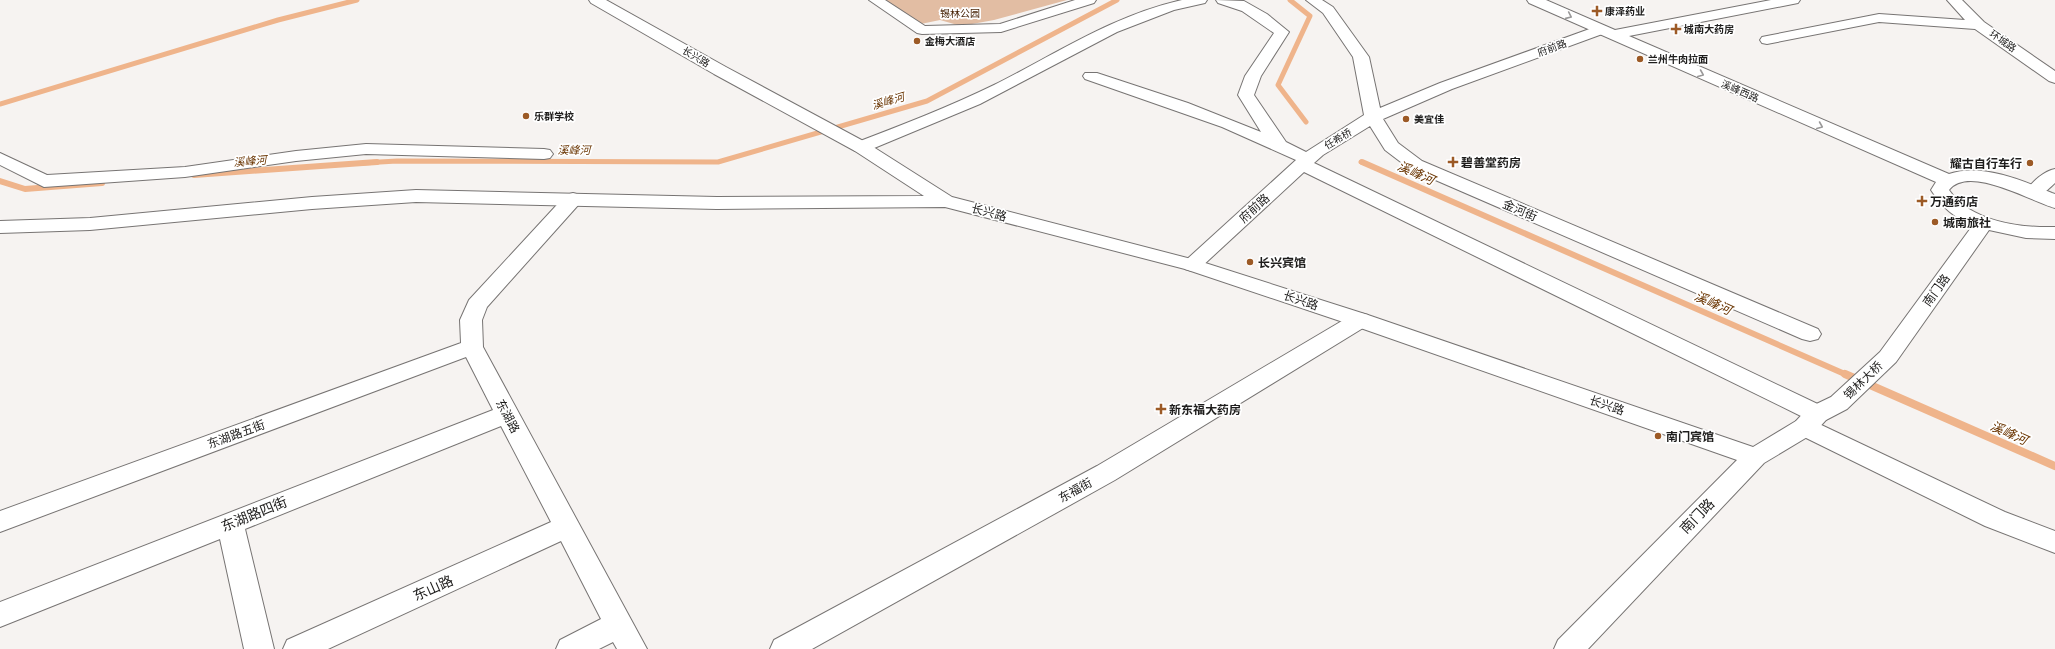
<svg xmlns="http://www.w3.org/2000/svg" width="2055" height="649" font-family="'PT Sans','Noto Sans SC',sans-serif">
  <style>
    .green { fill: #e2bda3 }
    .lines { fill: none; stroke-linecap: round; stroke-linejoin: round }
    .stream-far2 { stroke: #efb48b; stroke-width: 5 }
    .stream-far1 { stroke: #efb48b; stroke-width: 6 }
    .stream { stroke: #efb48b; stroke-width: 8 }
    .street-casing { stroke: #777473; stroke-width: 2 }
    .secondary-casing { stroke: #777473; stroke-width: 2 }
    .street { fill: #fff; fill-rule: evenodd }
    .secondary { fill: #fff; fill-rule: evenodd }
    .oneway { stroke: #9a9999 }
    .poi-dot { fill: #9c5a26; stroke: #fff; stroke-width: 1.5 }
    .labels { text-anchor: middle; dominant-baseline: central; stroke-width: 3.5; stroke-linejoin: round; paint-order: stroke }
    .far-poi-label { font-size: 10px; font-weight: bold; fill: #1e1d1c; stroke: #fff; text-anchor: start }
    .far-park-label { font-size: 10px; fill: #431e00; stroke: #fff }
    .far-street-label { font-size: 10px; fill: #1e1d1c; stroke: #fff }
    .far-water-label { font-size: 11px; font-style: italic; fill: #6a3502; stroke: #fff }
    .poi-label { font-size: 12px; font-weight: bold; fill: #1e1d1c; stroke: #fff; text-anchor: start }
    .street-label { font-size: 12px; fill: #1e1d1c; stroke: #fff }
    .water-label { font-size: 13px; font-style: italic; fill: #6a3502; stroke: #fff }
    .near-street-label { font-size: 14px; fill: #1e1d1c; stroke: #fff }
  </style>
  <rect width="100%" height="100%" fill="#f6f3f1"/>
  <path class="green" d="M882 0H1067L994 20 961 26 940 20 916 25Z"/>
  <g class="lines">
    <path class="stream-far2" d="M1290 0 1310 16 1278 85 1306 122
      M0 104 278 20 357 0
      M1361 162 1364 163
      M363 163 397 161 718 162 927 101 1117 0"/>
    <path class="stream-far1" d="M1362 162 1847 375
      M194 175 377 162
      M0 181 25 189 102 183"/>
    <path class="stream" d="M1845 374 2055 466"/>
    <g class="street-casing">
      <path id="street" d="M869 0H885L925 26 1000 24 1075 0H1096L1094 3 1001 32 922 34 917 33Z
        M1182 0H1207L1205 3 1174 10 1117 32 980 104 867 151 861 152 855 151 852 147 855 143C902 125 949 107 994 85 1056 54 1114 15 1182 0Z
        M1216 0 1244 1 1267 14 1289 32 1261 76 1254 95 1286 142 1306 152 1364 115 1353 57 1323 13 1306 0H1322L1333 7 1369 57 1380 108 1440 83 1595 27H1605L1607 30 1605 33 1452 89 1383 119 1398 143 1422 161 1818 329 1821 334 1818 339 1810 341 1802 339 1410 169 1385 150 1370 126 1323 155 1314 163 1826 408 1829 414 1826 420 1815 422 2005 512 2055 531V553L1985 526 1796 433 1793 427 1796 421 1807 419 1304 172 1199 269 1192 271 1185 269 1182 265 1185 261 1296 160 1222 127 1085 79 1083 76 1085 73H1097L1188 103 1261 132 1238 95 1245 76 1274 33 1242 11 1218 3Z
        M1947 0H1962L1984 22 2055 71V83L2049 81 1975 29 1879 22 1767 44 1762 43 1760 40 1762 37 1767 36 1879 14 1965 20Z
        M366 144 544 149 550 150 553 154 550 158 544 159 366 154 296 161 185 177 44 187 0 165V153L47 175 185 167 296 151Z
        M2055 169V183C2046 191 2041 198 2028 195L2026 191C2032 182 2044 171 2055 169Z
        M573 193 580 195 582 199 580 203 487 307 482 320 483 347 647 649H617L613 642 599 649H556L560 640 601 619 561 541 328 649H283L287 640 551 522 501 426 245 529 274 649H244L220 539 0 627V602L493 410 466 357 0 532V511L461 343 460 320 469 300 566 195Z
        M1360 313 1368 315 1371 320 1368 325 1115 480 812 649H770L774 640 1097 466 1352 315Z"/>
    </g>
    <g class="secondary-casing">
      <path id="secondary" d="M589 0H606L726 67 867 143 952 197 1199 261 1368 315 1753 447 1796 421 1808 408 1831 397 1880 352 1973 225C1954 218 1942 207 1931 190L1936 182 1529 3 1527 0H1546L1615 30 1771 0H1800L1798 3 1793 4 1629 36 1949 174C1981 163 2022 180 2052 193L2055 194V208C2032 202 1969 164 1949 190 1971 222 2020 228 2055 227V239L2026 238 1989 230 1896 362 1847 409 1826 420 1814 433 1764 463 1588 649H1554L1558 640 1737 460 1352 325 1185 269 945 207 717 209 416 202 312 209 90 230 0 233V221L90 218 312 197 416 190 717 197 924 196 855 151 714 74 591 3Z"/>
    </g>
    <use href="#street" class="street"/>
    <use href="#secondary" class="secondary"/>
  </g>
  <defs><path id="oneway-chevron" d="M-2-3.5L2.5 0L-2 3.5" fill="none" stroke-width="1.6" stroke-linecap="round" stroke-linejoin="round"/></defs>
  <g class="oneway">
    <use href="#oneway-chevron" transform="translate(1569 16) rotate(24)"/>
    <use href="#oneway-chevron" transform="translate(1701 74) rotate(23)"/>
    <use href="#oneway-chevron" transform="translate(1820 126) rotate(23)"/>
  </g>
  <g class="poi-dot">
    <path d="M1595 5h4v4h4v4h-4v4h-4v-4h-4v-4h4z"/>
    <path d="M1674 23h4v4h4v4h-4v4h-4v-4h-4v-4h4z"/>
    <circle cx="917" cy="41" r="4"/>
    <circle cx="1640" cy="59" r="4"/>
    <circle cx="526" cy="116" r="4"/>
    <circle cx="1406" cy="119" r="4"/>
    <path d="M1451 156h4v4h4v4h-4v4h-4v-4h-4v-4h4z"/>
    <circle cx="2030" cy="163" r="4"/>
    <path d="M1920 195h4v4h4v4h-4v4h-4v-4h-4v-4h4z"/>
    <circle cx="1935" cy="222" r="4"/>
    <circle cx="1250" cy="262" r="4"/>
    <path d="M1159 403h4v4h4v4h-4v4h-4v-4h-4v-4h4z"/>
    <circle cx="1658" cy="436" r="4"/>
  </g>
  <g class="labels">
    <g class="far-poi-label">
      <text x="1605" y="11">康泽药业</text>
      <text x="1684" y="29">城南大药房</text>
      <text x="925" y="41">金梅大酒店</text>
      <text x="1648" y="59">兰州牛肉拉面</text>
      <text x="534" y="116">乐群学校</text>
      <text x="1414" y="119">美宜佳</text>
    </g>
    <g class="far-park-label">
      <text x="960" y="13">锡林公园</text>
    </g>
    <g class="far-street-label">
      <text transform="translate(2003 41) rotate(35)">环城路</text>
      <text transform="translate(1552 48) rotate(-20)">府前路</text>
      <text transform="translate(696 57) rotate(30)">长兴路</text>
      <text transform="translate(1740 91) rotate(23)">溪峰西路</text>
      <text transform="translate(1338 139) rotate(-31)">任希桥</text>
    </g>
    <g class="far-water-label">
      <text transform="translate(888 101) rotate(-16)">溪峰河</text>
      <text x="574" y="150">溪峰河</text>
      <text transform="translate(250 161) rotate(-4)">溪峰河</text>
    </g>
    <g class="poi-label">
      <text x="1461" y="162">碧善堂药房</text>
      <text x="2022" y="163" text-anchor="end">耀古自行车行</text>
      <text x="1930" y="201">万通药店</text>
      <text x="1943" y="222">城南旅社</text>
      <text x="1258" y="262">长兴宾馆</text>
      <text x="1169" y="409">新东福大药房</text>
      <text x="1666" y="436">南门宾馆</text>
    </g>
    <g class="street-label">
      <text transform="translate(1254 208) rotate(-42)">府前路</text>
      <text transform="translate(1520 210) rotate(23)">金河街</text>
      <text transform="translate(989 212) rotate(15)">长兴路</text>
      <text transform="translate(1936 290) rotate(-54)">南门路</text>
      <text transform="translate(1301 300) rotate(18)">长兴路</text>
      <text transform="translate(1863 380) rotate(-44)">锡林大桥</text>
      <text transform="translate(1607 405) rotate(19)">长兴路</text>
      <text transform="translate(508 416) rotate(62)">东湖路</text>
      <text transform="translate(236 434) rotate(-20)">东湖路五街</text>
      <text transform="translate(1075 490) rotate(-29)">东福街</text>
    </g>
    <g class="water-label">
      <text transform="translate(1416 173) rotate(24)">溪峰河</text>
      <text transform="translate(1713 303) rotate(24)">溪峰河</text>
      <text transform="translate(2009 433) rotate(24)">溪峰河</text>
    </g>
    <g class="near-street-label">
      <text transform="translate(254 514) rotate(-22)">东湖路四街</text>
      <text transform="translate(1697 516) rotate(-46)">南门路</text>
      <text transform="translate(433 588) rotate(-24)">东山路</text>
    </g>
  </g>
</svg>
